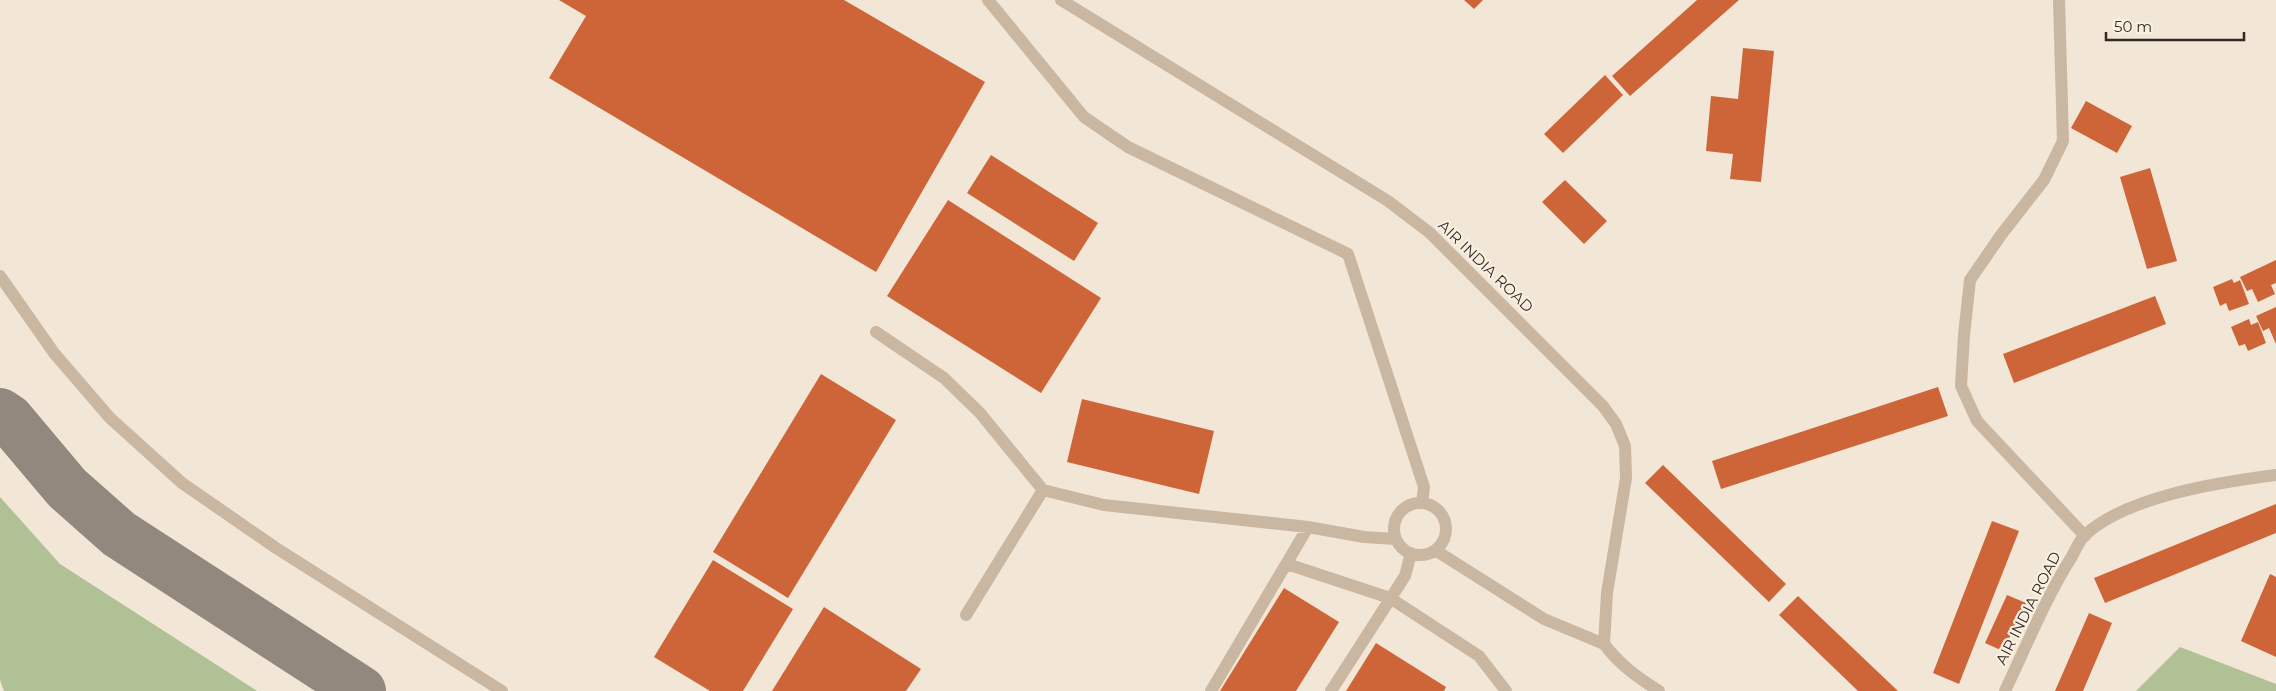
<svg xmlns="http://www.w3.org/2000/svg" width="2276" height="691" font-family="Montserrat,sans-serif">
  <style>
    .green { fill: #b0c195 }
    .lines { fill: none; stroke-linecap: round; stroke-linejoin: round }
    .taxiway { stroke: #93887e; stroke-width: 50 }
    .building { fill: #cd6539 }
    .minor { stroke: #cab7a2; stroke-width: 12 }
    .labels { text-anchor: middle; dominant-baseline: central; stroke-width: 4.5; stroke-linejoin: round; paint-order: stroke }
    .street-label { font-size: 15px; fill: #342a25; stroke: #faf0e2 }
  </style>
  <rect width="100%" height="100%" fill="#f2e6d6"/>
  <path class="green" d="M0 497 60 564 257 691H4L0 680Z
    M2180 647 2276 684V691H2136Z"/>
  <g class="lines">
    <path class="taxiway" d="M0 413 9 419 67 488 119 534 361 691"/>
  </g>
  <path class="building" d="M559 0H844L985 82 876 272 549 78 586 16Z
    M1464 0H1483L1474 9Z
    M1697 0H1739L1630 96 1612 76Z
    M1743 48 1774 51 1761 182 1730 179 1733 154 1706 151 1711 96 1738 99Z
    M1605 75 1623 95 1563 153 1544 134Z
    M2086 101 2132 126 2117 153 2071 128Z
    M991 155 1098 223 1074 261 967 193Z
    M2150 168 2177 261 2147 269 2120 177Z
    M1565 180 1607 221 1584 244 1542 202Z
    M948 200 1101 298 1041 393 887 296Z
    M2276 260V283L2271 285 2275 294 2258 302 2252 289 2247 291 2240 277Z
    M2232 279 2234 283 2240 280 2249 304 2229 311 2226 303 2220 306 2213 287Z
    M2155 296 2166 324 2014 383 2003 354Z
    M2276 307V344L2269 328 2263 331 2256 316Z
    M2249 319 2251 325 2258 322 2266 343 2248 351 2245 344 2239 346 2231 327Z
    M821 374 896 420 788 598 713 552Z
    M1938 387 1948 416 1721 489 1712 461Z
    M1082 399 1214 431 1199 494 1067 462Z
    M1663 465 1786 584 1769 602 1645 483Z
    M2276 504V533L2105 603 2094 578Z
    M1992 521 2019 531 1959 684 1933 673Z
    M713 560 793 609 743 691H710L654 657Z
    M2270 574 2276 577V657L2241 641Z
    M1284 588 1339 622 1296 691H1220Z
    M2007 595 2026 603 2003 651 1985 643Z
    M1798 596 1898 691H1858L1779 615Z
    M824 607 921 669 906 691H772Z
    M2089 613 2112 623 2083 691H2055Z
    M1376 643 1446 687 1444 691H1346Z"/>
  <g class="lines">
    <path class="minor" d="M988 0 1084 117 1128 147 1348 254 1424 487 1422 503
      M1061 0 1388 201 1430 233 1603 406 1616 424 1625 446 1626 478 1607 593 1604 644C1620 665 1637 677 1659 691
      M2059 0 2063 141 2044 180 2001 235 1970 280 1964 335 1961 386 1977 421 2085 536
      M0 276 54 353 110 418 182 483 276 548 502 691
      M876 332 944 378 980 413 1043 490 1104 505 1308 527 1364 537 1396 539
      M1394 529a26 26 0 1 1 52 0a26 26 0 1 1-52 0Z
      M1435 550 1544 619 1604 644
      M1287 564 1390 598 1479 656 1506 691
      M966 615 1043 490
      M1211 691 1308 527
      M1331 691 1405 576 1411 553
      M2005 691C2026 647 2045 599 2071 558 2075 551 2079 541 2085 535 2127 496 2221 482 2276 475"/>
  </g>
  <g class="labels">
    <g class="street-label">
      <text transform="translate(1486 266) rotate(44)">AIR INDIA ROAD</text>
      <text transform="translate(2028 608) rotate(-63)">AIR INDIA ROAD</text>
    </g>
  </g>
  <path d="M2106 32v8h138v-8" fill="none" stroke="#342a25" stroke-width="2.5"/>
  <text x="2114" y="32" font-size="15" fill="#342a25" stroke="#faf0e2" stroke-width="4" paint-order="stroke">50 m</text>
</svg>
